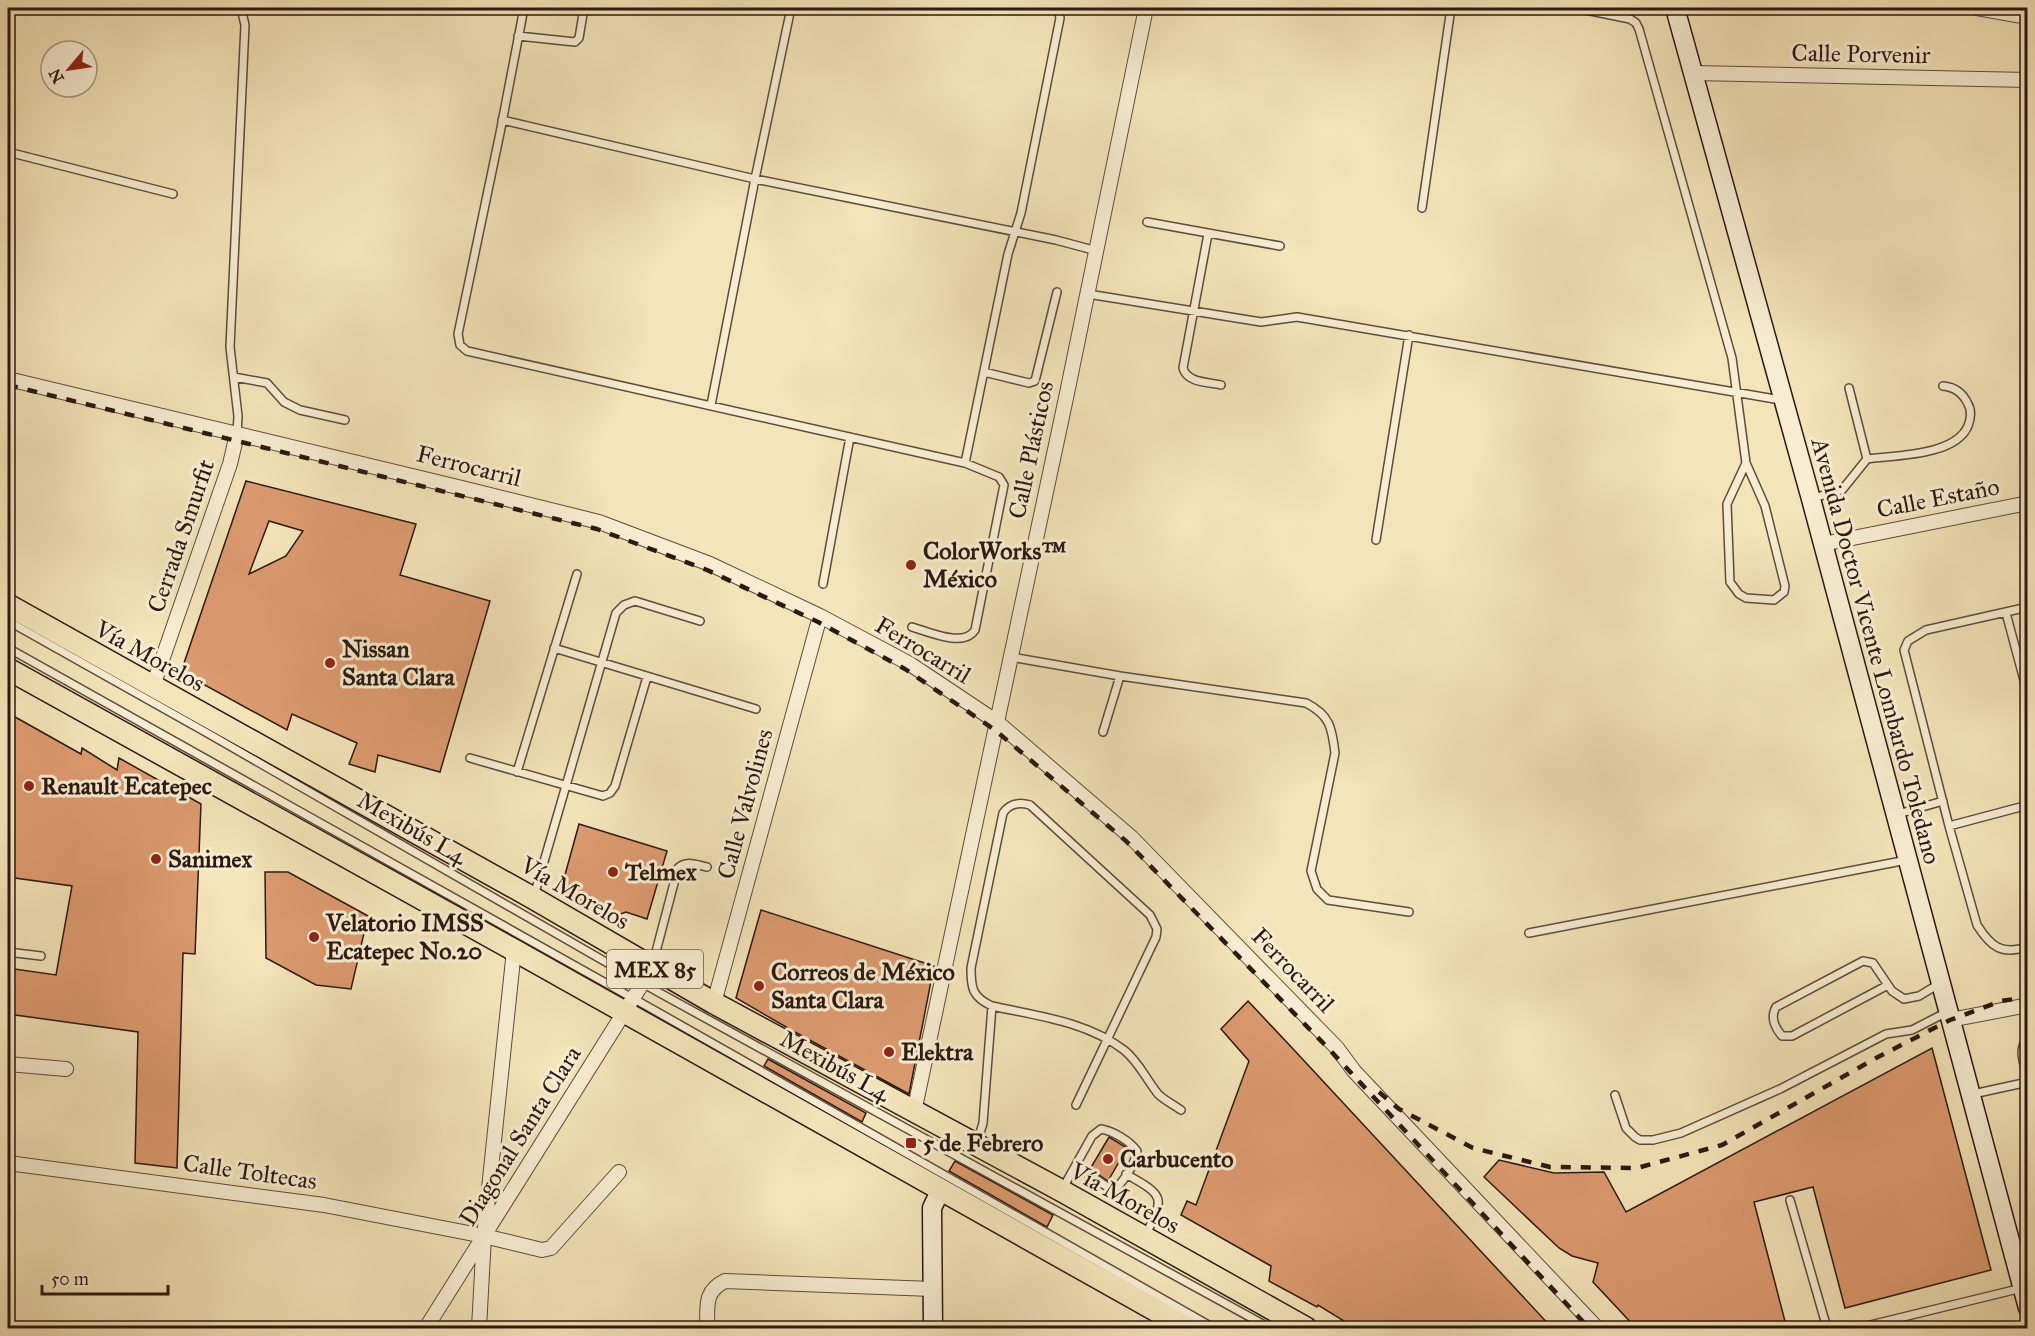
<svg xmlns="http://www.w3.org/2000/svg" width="2035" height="1336" font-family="'IM FELL Great Primer',serif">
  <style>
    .building { fill: #dc9a6f; stroke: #2b1810; stroke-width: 1.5; fill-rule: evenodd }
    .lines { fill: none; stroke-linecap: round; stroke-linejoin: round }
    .lane-casing { stroke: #5d4b3a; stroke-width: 10 }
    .street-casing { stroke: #5d4b3a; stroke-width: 16 }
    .secondary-casing { stroke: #2b1810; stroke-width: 21 }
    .primary-casing { stroke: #2b1810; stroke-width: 24 }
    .lane { stroke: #f8edd2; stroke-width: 7 }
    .street { stroke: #f8edd2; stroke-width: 14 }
    .secondary { stroke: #f8edd2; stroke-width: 18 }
    .primary { stroke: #f4e4b9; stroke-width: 21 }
    .rail { stroke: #2b1810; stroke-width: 4.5; stroke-dasharray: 10 10; stroke-linecap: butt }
    .poi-dot { fill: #8f2418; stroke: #f8edd2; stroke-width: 2 }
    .labels { text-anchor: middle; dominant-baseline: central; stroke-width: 6; stroke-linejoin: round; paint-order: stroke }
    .shield { fill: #f8edd2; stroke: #68584a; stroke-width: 1.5 }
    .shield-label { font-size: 22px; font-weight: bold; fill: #2b1810 }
    .street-label { font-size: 24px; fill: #2b1810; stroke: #f8edd2 }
    .poi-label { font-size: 24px; font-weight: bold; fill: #2b1810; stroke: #f8edd2; text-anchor: start }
  </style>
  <rect width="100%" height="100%" fill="#f4e4b9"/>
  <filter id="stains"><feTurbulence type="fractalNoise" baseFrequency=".00333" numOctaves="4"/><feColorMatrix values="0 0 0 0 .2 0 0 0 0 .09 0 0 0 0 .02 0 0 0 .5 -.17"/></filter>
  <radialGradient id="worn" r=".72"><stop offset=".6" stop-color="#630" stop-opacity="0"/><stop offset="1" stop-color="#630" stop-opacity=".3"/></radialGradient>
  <path class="building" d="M246 481 416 524 400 575 490 601 440 772 378 755 375 772 349 764 357 743 292 714 287 730 181 672ZM269 521 303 531 286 556 249 574Z
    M8 713 81 754 82 748 117 770 119 758 201 804 195 954 183 953 177 1168 135 1163 138 1032 8 1014V968L56 975 72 886 8 877Z
    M579 824 667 851 647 919 626 912 615 916 587 907 581 900 560 893Z
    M265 872H288L368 916 351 989 316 985 266 958Z
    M761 910 934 966 909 1094 793 1031 736 998Z
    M1248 1001 1295 1051 1553 1329H1357L1318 1305 1317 1307 1269 1281 1271 1266 1181 1215 1187 1201 1196 1205 1249 1061 1221 1029Z
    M1932 1048 1991 1270 1845 1308 1813 1187 1754 1202 1787 1329H1637L1593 1282 1598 1263 1572 1256 1559 1248 1484 1177 1499 1160 1554 1173 1604 1172 1626 1212Z
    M768 1059 866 1113 862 1122 764 1066Z
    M1109 1137 1127 1148 1108 1181 1090 1169Z
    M955 1161 1053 1215 1047 1227 949 1171Z"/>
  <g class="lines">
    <g class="lane-casing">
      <path id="lane" d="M524 8 500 133 458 334 460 345 467 351 965 463 999 477 1004 485 975 630C964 648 929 632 912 627
        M1576 8 1630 19 1636 23 1639 29 1732 358 1746 463 1765 506 1785 586 1784 592 1774 600 1746 598 1739 594 1730 582 1727 504 1746 463
        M518 36 575 42 579 38 584 8
        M502 120 755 179 1056 240 1097 251
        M8 152 173 194
        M1422 208 1451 8
        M1147 222 1280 246
        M1208 234 1183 368C1187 383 1208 382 1221 385
        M1088 294 1261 322 1297 317 1781 400
        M984 372 1029 383 1035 381 1057 292
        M234 377 267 383 284 402 300 410 345 420
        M711 405 755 179 791 8
        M237 434 238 416 230 347 245 25 241 8
        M1867 459C1896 455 1955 456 1968 426 1971 418 1972 411 1968 404 1963 393 1955 387 1943 386
        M965 463 1008 254 1021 213 1060 18 1058 8
        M1813 498 1842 490 1867 459 1849 388
        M1376 540 1409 335
        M823 584 850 437
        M2028 607 1926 630 1908 641 1904 650 1949 826 1977 925C1991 947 2001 955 2028 947
        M2006 613 2028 695
        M8 621 209 734 658 992 1270 1328
        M8 648 645 1005 1214 1328
        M554 648 756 709
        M1011 657 1120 676 1306 703C1330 715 1332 728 1335 753L1311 871 1317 889 1328 900 1409 912
        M1103 732 1120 676
        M470 758 603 796 610 793 615 786 647 677
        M517 772 577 574
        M1898 814 1943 801
        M1949 826 2028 805
        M534 896 616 613 624 605 635 601 700 621
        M1529 933 1907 860
        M8 952 41 956
        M653 963 678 868C687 860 696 865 707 867
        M1888 985 1792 1036H1782C1775 1028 1770 1017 1776 1007L1863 961 1873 963 1892 991 1904 999 1919 996 1939 984
        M2028 1038C2017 1049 2024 1064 2028 1077
        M1973 1094 2028 1082
        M1615 1095 1626 1128 1635 1137 1640 1140H1653L1681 1133 1780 1089 1886 1034 1912 1030 1947 1012
        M1076 1105 1156 937 1157 929 1150 915 1030 805C1019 802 1010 803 1003 813L971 968C971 988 972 997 992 1006 1037 1016 1086 1021 1124 1050 1139 1062 1146 1079 1158 1094 1164 1100 1174 1105 1181 1110
        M977 1143 983 1123 992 1006
        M1126 1174C1165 1196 1165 1197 1145 1236
        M1063 1188 1092 1136 1101 1129C1113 1131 1130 1141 1137 1151 1135 1164 1124 1181 1115 1189L1109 1188 1076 1166
        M1790 1200 1827 1328
        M1858 1328 2022 1288"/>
    </g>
    <g class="street-casing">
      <path id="street" d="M1977 8 2028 17
        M1693 73 2028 80
        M8 379 462 488 599 522 710 564 820 616 910 664 997 722 1131 837 1337 1048 1354 1071 1597 1328
        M1823 544 2028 503
        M153 686 230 464 237 434
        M714 1003 820 616
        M1950 1020 2028 1005
        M8 1064 66 1069
        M914 1112 1066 398 1146 8
        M8 1163 324 1205 484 1236 542 1250 551 1248 619 1172
        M426 1328 652 968
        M479 1328 484 1236 514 950
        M707 1328C708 1307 703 1292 725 1281L932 1289"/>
    </g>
    <g class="secondary-casing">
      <path id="secondary" d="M1675 8 1811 499 2028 1308
        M933 1328 932 1208 940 1191"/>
    </g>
    <g class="primary-casing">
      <path id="primary" d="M8 605 533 898 714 1003 1062 1191 1306 1328
        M8 669 514 950 1187 1328"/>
    </g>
    <use href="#lane" class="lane"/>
    <use href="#street" class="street"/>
    <use href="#secondary" class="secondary"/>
    <use href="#primary" class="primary"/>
    <path class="rail" d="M8 385 597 529 707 570 818 622 905 669 995 730 1126 841 1327 1047 1589 1328
      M1379 1092 1399 1109 1473 1148 1550 1167 1637 1168 1722 1145 1878 1057 1950 1020 2001 1001 2028 997"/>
  </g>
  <g class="poi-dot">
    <circle cx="911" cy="565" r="6"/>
    <circle cx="330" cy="663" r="6"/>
    <circle cx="29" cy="786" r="6"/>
    <circle cx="156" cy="859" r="6"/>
    <circle cx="613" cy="872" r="6"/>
    <circle cx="314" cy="937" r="6"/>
    <circle cx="759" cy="986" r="6"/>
    <circle cx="889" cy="1052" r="6"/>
    <rect x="905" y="1137" width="12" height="12" rx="3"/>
    <circle cx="1108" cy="1159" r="6"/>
  </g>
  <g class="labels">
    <rect class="shield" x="607" y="950" width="96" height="38" rx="4.5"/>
    <g class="shield-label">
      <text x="655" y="969">MEX 85</text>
    </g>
    <g class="street-label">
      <text transform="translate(1861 54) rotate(1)">Calle Porvenir</text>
      <text transform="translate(1031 450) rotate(-78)">Calle Plásticos</text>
      <text transform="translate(469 466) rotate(14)">Ferrocarril</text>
      <text transform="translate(1938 498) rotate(-11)">Calle Estaño</text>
      <text transform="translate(181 536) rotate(-71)">Cerrada Smurfit</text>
      <text transform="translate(923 650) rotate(31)">Ferrocarril</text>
      <text transform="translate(1876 651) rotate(75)">Avenida Doctor Vicente Lombardo Toledano</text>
      <text transform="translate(150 656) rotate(29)">Vía Morelos</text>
      <text transform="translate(745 804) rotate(-75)">Calle Valvolines</text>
      <text transform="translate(412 828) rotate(30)">Mexibús L4</text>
      <text transform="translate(575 893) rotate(30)">Vía Morelos</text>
      <text transform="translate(1293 970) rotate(46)">Ferrocarril</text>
      <text transform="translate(835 1066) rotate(29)">Mexibús L4</text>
      <text transform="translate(520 1136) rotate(-58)">Diagonal Santa Clara</text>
      <text transform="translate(250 1172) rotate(8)">Calle Toltecas</text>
      <text transform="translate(1125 1198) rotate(29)">Vía Morelos</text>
    </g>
    <g class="poi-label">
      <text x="923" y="551">ColorWorks™<tspan x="923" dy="28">México</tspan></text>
      <text x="342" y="649">Nissan<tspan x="342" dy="28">Santa Clara</tspan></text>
      <text x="41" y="786">Renault Ecatepec</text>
      <text x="168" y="859">Sanimex</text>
      <text x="625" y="872">Telmex</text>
      <text x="326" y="923">Velatorio IMSS<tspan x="326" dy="28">Ecatepec No.20</tspan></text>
      <text x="771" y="972">Correos de México<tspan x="771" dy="28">Santa Clara</tspan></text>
      <text x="901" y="1052">Elektra</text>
      <text x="923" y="1143">5 de Febrero</text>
      <text x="1120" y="1159">Carbucento</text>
    </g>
  </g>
  <rect width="2035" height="1336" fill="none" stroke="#f4e4b9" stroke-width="30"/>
  <rect x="9" y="9" width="2017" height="1318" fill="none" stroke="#2b1810" stroke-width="3"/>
  <rect x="15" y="15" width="2005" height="1306" fill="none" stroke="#2b1810" stroke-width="1.5"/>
  <g transform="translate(69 69) rotate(241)"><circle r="28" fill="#f8edd2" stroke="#a69884" stroke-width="1.5"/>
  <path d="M0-4.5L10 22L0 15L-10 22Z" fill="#8f2418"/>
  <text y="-9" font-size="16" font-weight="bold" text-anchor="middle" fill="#2b1810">N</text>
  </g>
  <path d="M42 1285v9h126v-9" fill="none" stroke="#2b1810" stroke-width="3"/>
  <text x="51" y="1285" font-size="18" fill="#2b1810" stroke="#f8edd2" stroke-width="4.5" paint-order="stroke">50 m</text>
  <rect width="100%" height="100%" filter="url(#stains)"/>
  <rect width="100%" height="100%" fill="url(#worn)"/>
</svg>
